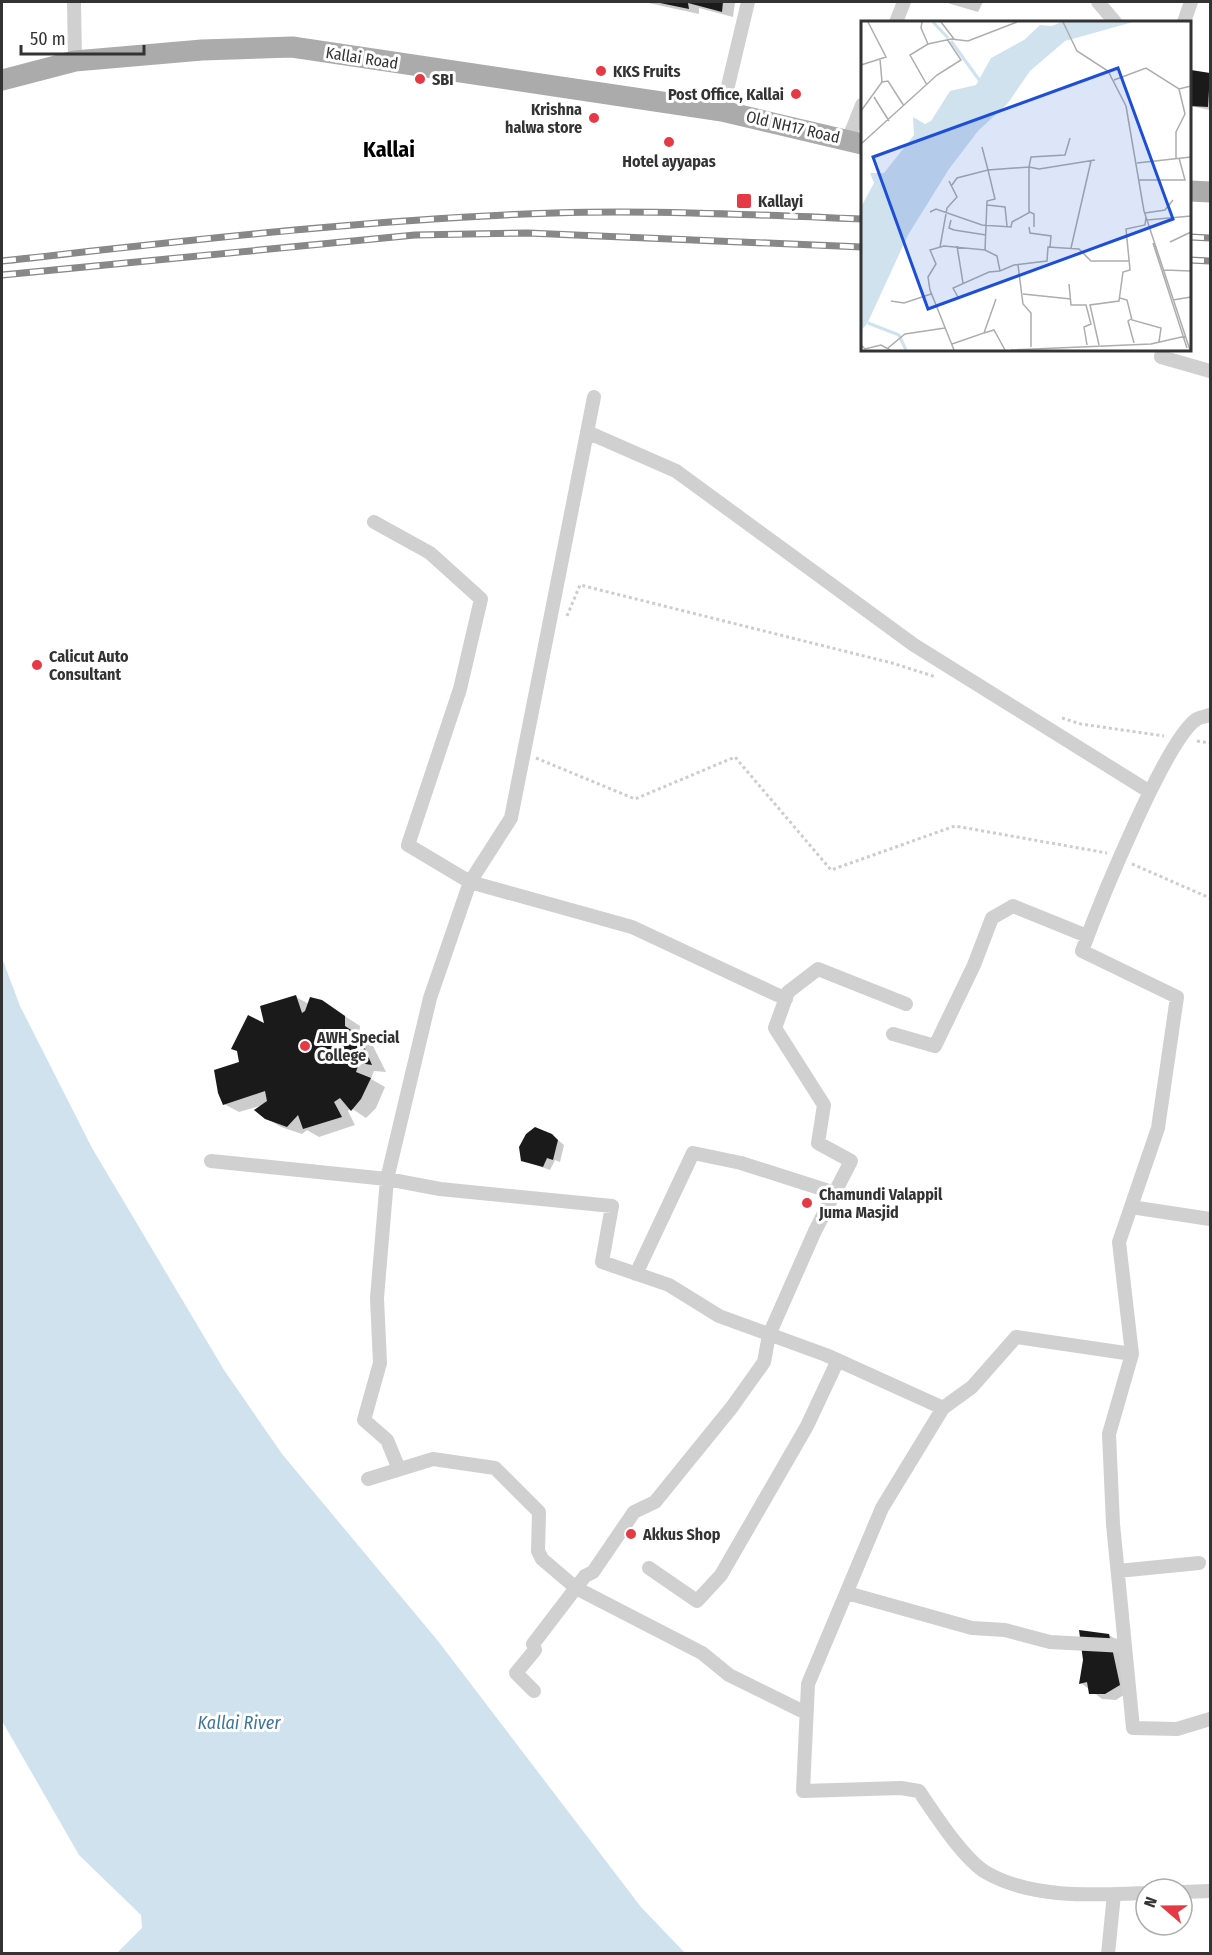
<svg xmlns="http://www.w3.org/2000/svg" width="1212" height="1955" font-family="'Fira Sans Condensed',sans-serif">
  <style>
    .water { fill: #cfe2ee }
    .shadow { fill: #0003 }
    .building { fill: #1a1a1a }
    .lines { fill: none; stroke-linecap: round; stroke-linejoin: round }
    .path { stroke: #cdcdcd; stroke-width: 3; stroke-dasharray: 3 3; stroke-linecap: butt }
    .minor { stroke: #d0d0d0; stroke-width: 14 }
    .primary { stroke: #ababab; stroke-width: 21 }
    .rail-casing { stroke: #888; stroke-width: 7 }
    .rail { stroke: #fff; stroke-width: 4.5; stroke-dasharray: 14; stroke-linecap: butt }
    .poi-dot { fill: #e63946; stroke: #fff; stroke-width: 2 }
    .labels { text-anchor: middle; dominant-baseline: central; stroke-width: 6; stroke-linejoin: round; paint-order: stroke }
    .street-label { font-size: 16px; fill: #333; stroke: #fff }
    .poi-label { font-size: 16px; font-weight: bold; fill: #333; stroke: #fff; text-anchor: start }
    .water-label { font-size: 18px; font-style: italic; fill: #3f7597; stroke: #fff }
    .district-label { font-size: 22px; font-weight: bold; fill: #000; stroke: #fff }
    .inset-river { fill: none; stroke: #cfe2ee; stroke-width: 3 }
    .inset-road { fill: none; stroke: #adadad; stroke-width: 1.5 }
    .view { fill: #1d4ed8; fill-opacity: 0.15; stroke: #1d4ed8; stroke-width: 3 }
    .inset-edge { fill: none; stroke: #333; stroke-width: 3 }
  </style>
  <rect width="100%" height="100%" fill="#fff"/>
  <path class="water" d="M2 958 20 1006 92 1148 224 1370 282 1454 438 1641 641 1907 685 1953H117L142 1928 141 1915 79 1855 2 1721Z"/>
  <path class="shadow" d="M644 2H735L733 17 699 8V14Z
    M944 2H983L978 12Z
    M1192 72 1210 74V110L1190 106Z
    M296 997 309 1004 322 1001 360 1026 359 1036 373 1046 386 1072 374 1071 371 1079 385 1087 376 1108 366 1118 351 1108 348 1111 355 1125 319 1137 307 1130 302 1134 281 1127 266 1118 263 1105 239 1112 224 1104 241 1063 267 1026Z
    M552 1135 564 1145 560 1162 555 1160 550 1170 522 1160Z
    M1109 1635 1120 1642 1130 1691 1116 1700 1102 1699 1081 1683Z"/>
  <path class="building" d="M660 3V2H723L722 12 688 3 689 9Z
    M1191 70 1210 73 1208 107 1190 106Z
    M296 995 302 1013 305 1011 310 997 322 1000 345 1016V1026L359 1035 372 1065 359 1063 356 1072 371 1078 361 1099 351 1111 340 1098 334 1102 342 1117 303 1129 298 1115 287 1127 265 1119 254 1110 267 1101 265 1091 223 1105 218 1093 214 1070 239 1062 237 1051 231 1049 248 1015 264 1023 260 1006Z
    M535 1127 552 1134 558 1140 553 1160 547 1158 543 1167 521 1161 519 1147 526 1134Z
    M1079 1630 1109 1634 1120 1685 1105 1694H1089L1087 1682 1079 1684 1083 1660Z"/>
  <g class="lines">
    <path class="path" d="M567 616 580 585 892 663 936 677
      M1062 718 1081 724 1164 736
      M1197 741 1210 743
      M536 758 635 799 735 757 831 870 955 826 1107 853
      M1132 864 1210 898"/>
    <path class="minor" d="M74 2 75 61
      M1098 2 1115 22
      M896 22 904 2
      M1184 22 1191 2
      M722 111 748 2
      M848 140 862 105
      M1162 350 1161 357 1210 371
      M594 397 511 818 470 882 632 927 786 999
      M587 432 676 471 914 645 1150 792
      M374 522 430 553 481 599 460 689 408 845 470 882 430 998 387 1179 440 1189 612 1206 602 1262 669 1285 719 1316 826 1355 943 1408 882 1508 808 1684 803 1791 901 1788 919 1791C934 1813 964 1860 987 1873 1033 1899 1095 1895 1146 1893
      M893 1034 935 1046 974 965 992 918 1013 906 1087 936
      M211 1161 387 1179 377 1298 380 1363 364 1420 387 1440 399 1469
      M1131 1207 1210 1219
      M636 1274 693 1153 741 1163 835 1193
      M1132 1354 1109 1434 1113 1524 1133 1728 1177 1729 1210 1719
      M943 1408 972 1387 1016 1337 1132 1354 1119 1242 1158 1128 1177 997 1082 951C1097 910 1166 738 1197 719 1201 717 1207 716 1210 715
      M368 1479 433 1459 495 1468 539 1512 538 1551 542 1559 576 1588 702 1653 729 1675 806 1713
      M649 1568 697 1601 721 1575 807 1426 838 1360
      M1118 1571 1199 1563
      M847 1593 972 1628 1005 1630 1050 1642 1125 1646
      M534 1691 516 1673 535 1650 533 1644 585 1576 593 1572 634 1512 655 1502 732 1407 764 1362 769 1335 815 1231 851 1161 818 1143 824 1105 775 1028 788 992 818 969 906 1004
      M1182 1892 1210 1891
      M1108 1954 1114 1894"/>
    <path class="primary" d="M2 80 75 61 202 50 292 47 722 111 862 144
      M1190 191 1210 192"/>
    <g class="rail-casing">
      <path id="rail" d="M1190 237 1210 238
        M1190 260 1210 261
        M2 261C185 241 369 219 554 213 657 210 760 215 862 219
        M2 275 415 235 528 233 862 247"/>
    </g>
    <use href="#rail" class="rail"/>
  </g>
  <g class="poi-dot">
    <circle cx="601" cy="71" r="6"/>
    <circle cx="420" cy="79" r="6"/>
    <circle cx="796" cy="94" r="6"/>
    <circle cx="594" cy="118" r="6"/>
    <circle cx="669" cy="142" r="6"/>
    <rect x="736" y="193" width="16" height="16" rx="3"/>
    <circle cx="37" cy="665" r="6"/>
    <circle cx="305" cy="1046" r="6"/>
    <circle cx="807" cy="1203" r="6"/>
    <circle cx="631" cy="1534" r="6"/>
  </g>
  <g class="labels">
    <g class="street-label">
      <text transform="translate(362 58) rotate(9)">Kallai Road</text>
      <text transform="translate(793 127) rotate(13)">Old NH17 Road</text>
    </g>
    <g class="poi-label">
      <text x="613" y="71">KKS Fruits</text>
      <text x="432" y="79">SBI</text>
      <text x="784" y="94" text-anchor="end">Post Office, Kallai</text>
      <text x="582" y="109" text-anchor="end">Krishna<tspan x="582" dy="18">halwa store</tspan></text>
      <text x="669" y="161" text-anchor="middle">Hotel ayyapas</text>
      <text x="758" y="201">Kallayi</text>
      <text x="49" y="656">Calicut Auto<tspan x="49" dy="18">Consultant</tspan></text>
      <text x="317" y="1037">AWH Special<tspan x="317" dy="18">College</tspan></text>
      <text x="819" y="1194">Chamundi Valappil<tspan x="819" dy="18">Juma Masjid</tspan></text>
      <text x="643" y="1534">Akkus Shop</text>
    </g>
    <g class="water-label">
      <text x="239" y="1723">Kallai River</text>
    </g>
    <g class="district-label">
      <text x="389" y="149">Kallai</text>
    </g>
  </g>
  <g transform="translate(861 21)">
    <rect width="330" height="330" fill="#fff"/>
    <path d="M200 1H272L204 20 169 50 147 82 117 110 88 148 47 214 6 303 0 309V186L13 162 9 152H23L53 114 52 96 64 103 70 100 89 70 115 64 130 37 163 19 179 4 191 5Z" fill="#cfe2ee"/>
    <path class="inset-river" d="M72 1 87 17M90 20 119 60M7 302 38 314 45 329"/>
    <path class="inset-road" d="M61 1 60 7 67 23M80 1 93 18M202 1 216 30 247 50 265 85 283 190 329 329M0 44 25 36 7 1M253 59 285 47 318 68 330 65M21 61 27 60 43 85M66 64 49 34 67 23 90 18 107 20 156 1M13 76 28 100M0 90 21 61 19 38M0 123 76 54 100 39 86 18M315 138V111L324 93 318 68M276 142 330 136M278 159H324L318 137M91 164 96 157 127 149 121 126M126 184 144 186 146 205M69 191 75 188 121 204 150 206 151 201 169 191 173 193V206M168 191V146L178 148 234 139M284 192 304 189 312 179M90 199 88 207 93 209 125 214M286 199 330 195M168 206 169 212 190 215 189 226M309 221 330 211M292 222 326 327M96 225 102 262M79 226 86 187 96 176 88 160M210 227 230 140M124 229 136 235 139 250 153 244 186 240 187 226 218 228 230 240H268M157 244 162 283 170 292V326M303 249 330 250M208 263 210 284H225L230 303 223 306 226 324M162 273 210 278M259 277 266 279 271 299 300 307 298 321M98 278 92 267 128 251 139 250M312 279 330 276M30 280 43 282 70 273M270 298 267 300 273 322M123 312 133 309 144 329M91 323 123 312 135 278M0 324 4 328 20 324 29 329M238 324 229 284 258 280 262 251 269 249 265 208 284 204 285 196M27 327 44 313 84 307M93 329 69 269 67 256 75 243 69 229 83 225 124 229 126 180 134 178 127 149 168 146 170 136 204 134 209 117M150 329 290 323 325 315"/>
    <path class="view" d="M257 47 312 198 67 288 12 136Z"/>
    <rect width="330" height="330" class="inset-edge"/>
  </g>
  <rect width="1212" height="1955" fill="none" stroke="#333333" stroke-width="6"/>
  <g transform="translate(1164 1907) rotate(290)"><circle r="28" fill="#ffffff" stroke="#adadad" stroke-width="1.5"/>
  <path d="M0-4.5L10 22L0 15L-10 22Z" fill="#e63946"/>
  <text y="-9" font-size="16" font-weight="bold" text-anchor="middle" fill="#333333">N</text>
  </g>
  <path d="M21 45v9h123v-9" fill="none" stroke="#333333" stroke-width="3"/>
  <text x="30" y="45" font-size="18" fill="#333333" stroke="#ffffff" stroke-width="4.5" paint-order="stroke">50 m</text>
</svg>
